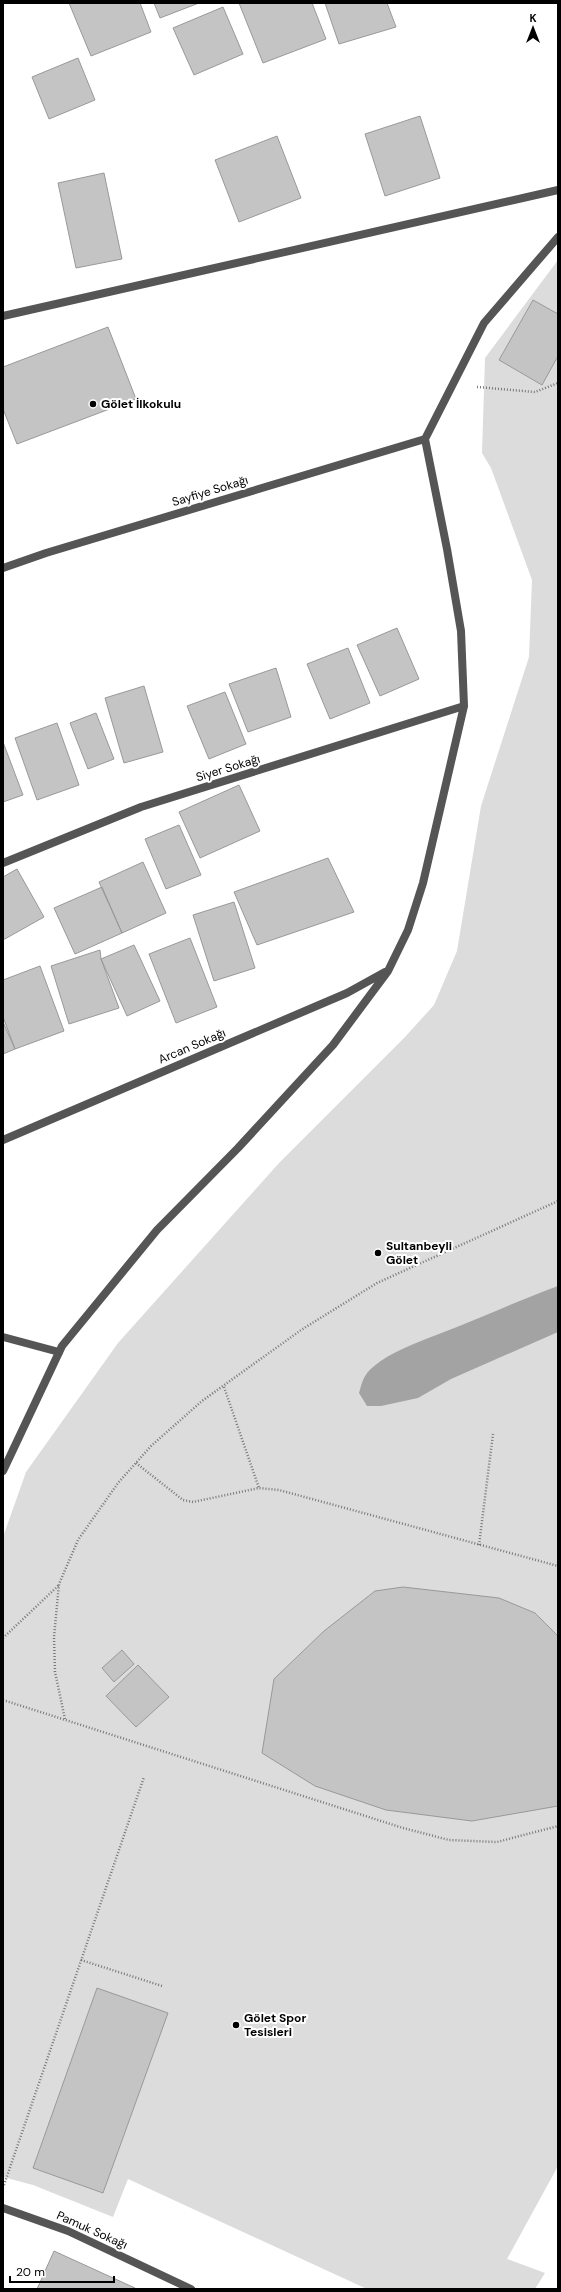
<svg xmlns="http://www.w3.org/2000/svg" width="561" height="2292" font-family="'DM Sans',sans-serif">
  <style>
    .green { fill: #dcdcdc }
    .water { fill: #a3a3a3 }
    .building { fill: #c4c4c4; stroke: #999 }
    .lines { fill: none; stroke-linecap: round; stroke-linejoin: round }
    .path { stroke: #777; stroke-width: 2.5; stroke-dasharray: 1 2; stroke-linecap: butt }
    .lane { stroke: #555; stroke-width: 8 }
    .street { stroke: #555; stroke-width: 8 }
    .poi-dot { fill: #000; stroke: #fff; stroke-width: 1.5 }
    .labels { text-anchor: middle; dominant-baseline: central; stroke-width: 4; stroke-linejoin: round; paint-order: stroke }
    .poi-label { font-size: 12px; font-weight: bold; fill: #000; stroke: #fff; text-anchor: start }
    .street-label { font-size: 12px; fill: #000; stroke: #fff }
  </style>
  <rect width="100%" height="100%" fill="#fff"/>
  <path class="green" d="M558 260V2166L507 2259 545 2273 535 2289H367L128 2179 113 2217 33 2185 3 2177V1537L26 1472 118 1343 279 1163 405 1037 434 1005 457 951 481 806 529 657 532 580 491 468 482 453 485 358Z"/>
  <path class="water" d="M558 1286V1332L451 1379 418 1398 381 1406H367L359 1393C362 1382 364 1374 373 1367 392 1351 416 1343 439 1334 479 1319 517 1301 558 1286Z"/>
  <path class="building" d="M69 3H140L151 32 91 56Z
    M154 3H199L160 18Z
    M239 3H312L326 39 263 63Z
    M325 3H387L396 27 339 44Z
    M223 7 243 54 194 75 173 28Z
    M78 58 95 100 49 119 32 77Z
    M420 116 440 178 385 196 365 134Z
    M277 136 301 198 239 222 215 160Z
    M104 173 122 259 76 268 58 183Z
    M533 300 558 314V356L542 385 499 360Z
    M108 327 136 399 17 444 3 409V367Z
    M397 628 419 679 380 696 357 645Z
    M348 648 370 703 330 719 307 664Z
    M276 668 291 717 248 732 229 684Z
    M144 686 163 752 124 763 105 698Z
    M225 692 246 744 209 759 187 706Z
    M96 713 114 759 88 769 70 723Z
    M57 723 79 785 37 800 15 738Z
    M3 742 23 795 3 802Z
    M239 785 260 831 200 858 179 812Z
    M179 825 201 875 166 889 145 839Z
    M328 858 354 912 257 945 234 892Z
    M143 862 166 913 122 933 99 882Z
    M17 869 44 917 3 940V877Z
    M102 887 122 933 75 954 54 908Z
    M234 902 255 968 214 981 193 915Z
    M190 938 217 1007 176 1023 149 954Z
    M134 945 160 1001 127 1016 101 959Z
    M100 950 101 959 119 1008 69 1024 51 966Z
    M40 966 64 1031 15 1049 3 1017V980Z
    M3 1022 15 1049 3 1054Z
    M403 1587 499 1598 535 1613 558 1636V1806L472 1821 386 1810 315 1786 262 1753 274 1679 324 1631 375 1591Z
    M122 1650 134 1664 114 1682 102 1668Z
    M138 1665 169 1697 136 1727 106 1696Z
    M97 1988 168 2013 103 2193 33 2168Z
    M54 2251 135 2288 134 2289H37Z"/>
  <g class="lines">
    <path class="path" d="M477 387 535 392 558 383
      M224 1387 259 1488
      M136 1463 183 1500 193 1502 259 1488 279 1490 558 1566
      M479 1545 493 1434
      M3 1638 59 1585
      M3 1700 403 1828 449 1840 497 1842 558 1826
      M65 1719 55 1672 54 1637 59 1584 78 1540 118 1483 151 1446 202 1401 301 1330 377 1283 558 1201
      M81 1960 162 1986
      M4 2185 144 1777"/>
    <path class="lane" d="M3 1337 59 1352"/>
    <path class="street" d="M3 316 558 190
      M3 568 46 553 425 439
      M3 863 141 807 464 706
      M3 1140 347 993 385 972
      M3 1471 62 1346 157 1230 238 1148 333 1045 388 971 408 930 423 883 464 706 461 631 447 549 425 439 484 323 558 237
      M3 2208 68 2231 191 2289"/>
  </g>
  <g class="poi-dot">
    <circle cx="93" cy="404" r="4"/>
    <circle cx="378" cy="1253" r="4"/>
    <circle cx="236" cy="2025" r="4"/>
  </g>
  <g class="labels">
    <g class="poi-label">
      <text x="101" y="404">Gölet İlkokulu</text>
      <text x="386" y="1246">Sultanbeyli<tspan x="386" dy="14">Gölet</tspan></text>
      <text x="244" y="2018">Gölet Spor<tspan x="244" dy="14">Tesisleri</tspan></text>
    </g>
    <g class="street-label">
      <text transform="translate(210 491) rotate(-17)">Sayfiye Sokağı</text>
      <text transform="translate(228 768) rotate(-17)">Siyer Sokağı</text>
      <text transform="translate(192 1046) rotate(-23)">Arcan Sokağı</text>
      <text transform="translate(92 2230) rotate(24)">Pamuk Sokağı</text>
    </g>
  </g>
  <rect width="561" height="2292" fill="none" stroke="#000000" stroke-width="8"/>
  <g transform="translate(533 28)" stroke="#ffffff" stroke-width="3" paint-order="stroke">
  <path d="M0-3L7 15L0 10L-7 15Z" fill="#000000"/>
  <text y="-6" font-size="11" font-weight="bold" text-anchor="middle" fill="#000000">K</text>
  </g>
  <path d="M10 2276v6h104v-6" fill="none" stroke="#000000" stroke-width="2"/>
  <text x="16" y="2276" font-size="12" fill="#000000" stroke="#ffffff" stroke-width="3" paint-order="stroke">20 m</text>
</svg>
